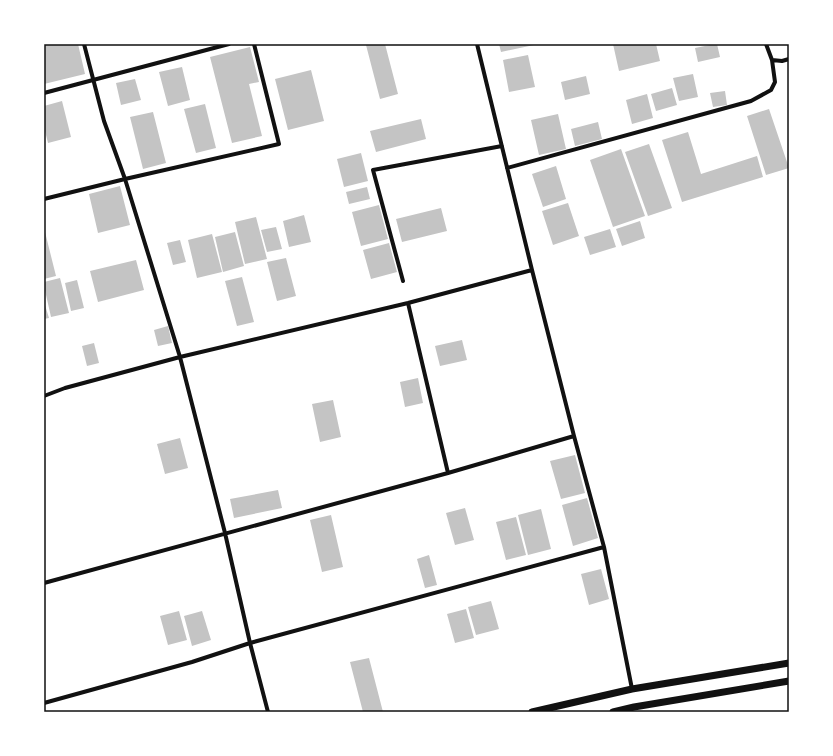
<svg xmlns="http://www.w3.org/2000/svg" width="833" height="756" font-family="Helvetica,sans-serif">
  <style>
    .building { fill: #c4c4c4 }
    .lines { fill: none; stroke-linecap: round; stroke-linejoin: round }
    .minor { stroke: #111; stroke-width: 4 }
    .tertiary { stroke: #111; stroke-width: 7 }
    .neatline { fill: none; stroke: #111; stroke-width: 1.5 }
  </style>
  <rect width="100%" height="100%" fill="#fff"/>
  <path class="building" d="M44 44H78L85 74 44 84Z
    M369 44H385L398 94 380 99 366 45Z
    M499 44H534V45L501 52Z
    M613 44H656L660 61 619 71Z
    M715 44H717L720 57 698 62 695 48Z
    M250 47 259 82 249 84 262 136 232 143 210 57Z
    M528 55 535 87 509 92 503 60Z
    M182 67 190 100 168 106 159 72Z
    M311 70 324 121 288 130 275 79Z
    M693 74 698 97 679 101 673 78Z
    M586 76 590 94 565 100 561 82Z
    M135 79 141 100 121 105 116 83Z
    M672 88 677 105 656 111 651 94Z
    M725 91 727 105 713 107 710 93Z
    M647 94 653 118 632 124 626 100Z
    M62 101 71 137 48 143 44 127V106Z
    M205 104 216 148 196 153 184 109Z
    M769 109 789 168 766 175 747 116Z
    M153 112 166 163 143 169 130 117Z
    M558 114 566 149 539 155 531 120Z
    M421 119 426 139 376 152 370 131Z
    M598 122 602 139 575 146 571 129Z
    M688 132 701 174 757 156 763 177 682 202 662 140Z
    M649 144 672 208 648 216 625 152Z
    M621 149 645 216 613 227 590 160Z
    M361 153 368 181 344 187 337 159Z
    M556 166 566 199 543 207 532 174Z
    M120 186 130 225 98 233 89 194Z
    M367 187 370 199 349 204 346 192Z
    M568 203 579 236 553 245 542 211Z
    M379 205 388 239 361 246 352 212Z
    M441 208 447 231 402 242 396 219Z
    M304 215 311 242 289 247 283 221Z
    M256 217 267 259 245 264 235 222Z
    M640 221 645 238 622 246 616 229Z
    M276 227 282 249 267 252 261 230Z
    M44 228 56 276 44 279Z
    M610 229 616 247 590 255 584 237Z
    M235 232 244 266 223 272 215 237Z
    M212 234 222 272 197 278 188 240Z
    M180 240 186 262 173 265 167 243Z
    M389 243 397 272 371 279 363 250Z
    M286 258 296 296 277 301 267 262Z
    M136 260 144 290 98 302 90 271Z
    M242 277 254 322 237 326 225 281Z
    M60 278 69 313 51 317 44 286V282Z
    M77 280 84 308 71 311 65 283Z
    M44 302 49 318 44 319Z
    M168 326 172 343 158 346 154 330Z
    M462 340 467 360 440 366 435 346Z
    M94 343 99 363 87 366 82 346Z
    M418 378 423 403 405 407 400 382Z
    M333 400 341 437 320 442 312 404Z
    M180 438 188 468 165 474 157 444Z
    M575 455 585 493 561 499 550 461Z
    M278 490 282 508 234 518 230 499Z
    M587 498 598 538 573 546 562 505Z
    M465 508 474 540 455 545 446 513Z
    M541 509 551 549 528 555 518 515Z
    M331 515 343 567 322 572 310 520Z
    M516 517 526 555 506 560 496 522Z
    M429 555 437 585 425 588 417 559Z
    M601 569 609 599 589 605 581 574Z
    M491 601 499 629 476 635 468 607Z
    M466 609 474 638 455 643 447 614Z
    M179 611 187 640 168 645 160 616Z
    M202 611 211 640 192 646 184 616Z
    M369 658 383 712H363L350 662Z"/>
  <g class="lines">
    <path class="minor" d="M477 44 532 270 574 436
      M766 44 772 60 782 61 789 59
      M44 93 229 44
      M507 168 751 101 771 90 775 82 772 60
      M44 199 125 179 279 144 254 44
      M403 281 373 170 502 146
      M408 303 448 473
      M44 396 65 388 180 357 408 303 532 270
      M44 583 448 473 574 436 604 547 632 689
      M44 703 192 662 250 643 225 533 180 357 125 179 104 121 84 44
      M268 712 250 643 604 547"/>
    <path class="tertiary" d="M532 712 632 689 789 663
      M613 712 634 707 789 681"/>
  </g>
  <rect width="833" height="756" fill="none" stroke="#ffffff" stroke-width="90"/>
  <rect x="45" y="45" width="743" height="666" class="neatline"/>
</svg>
